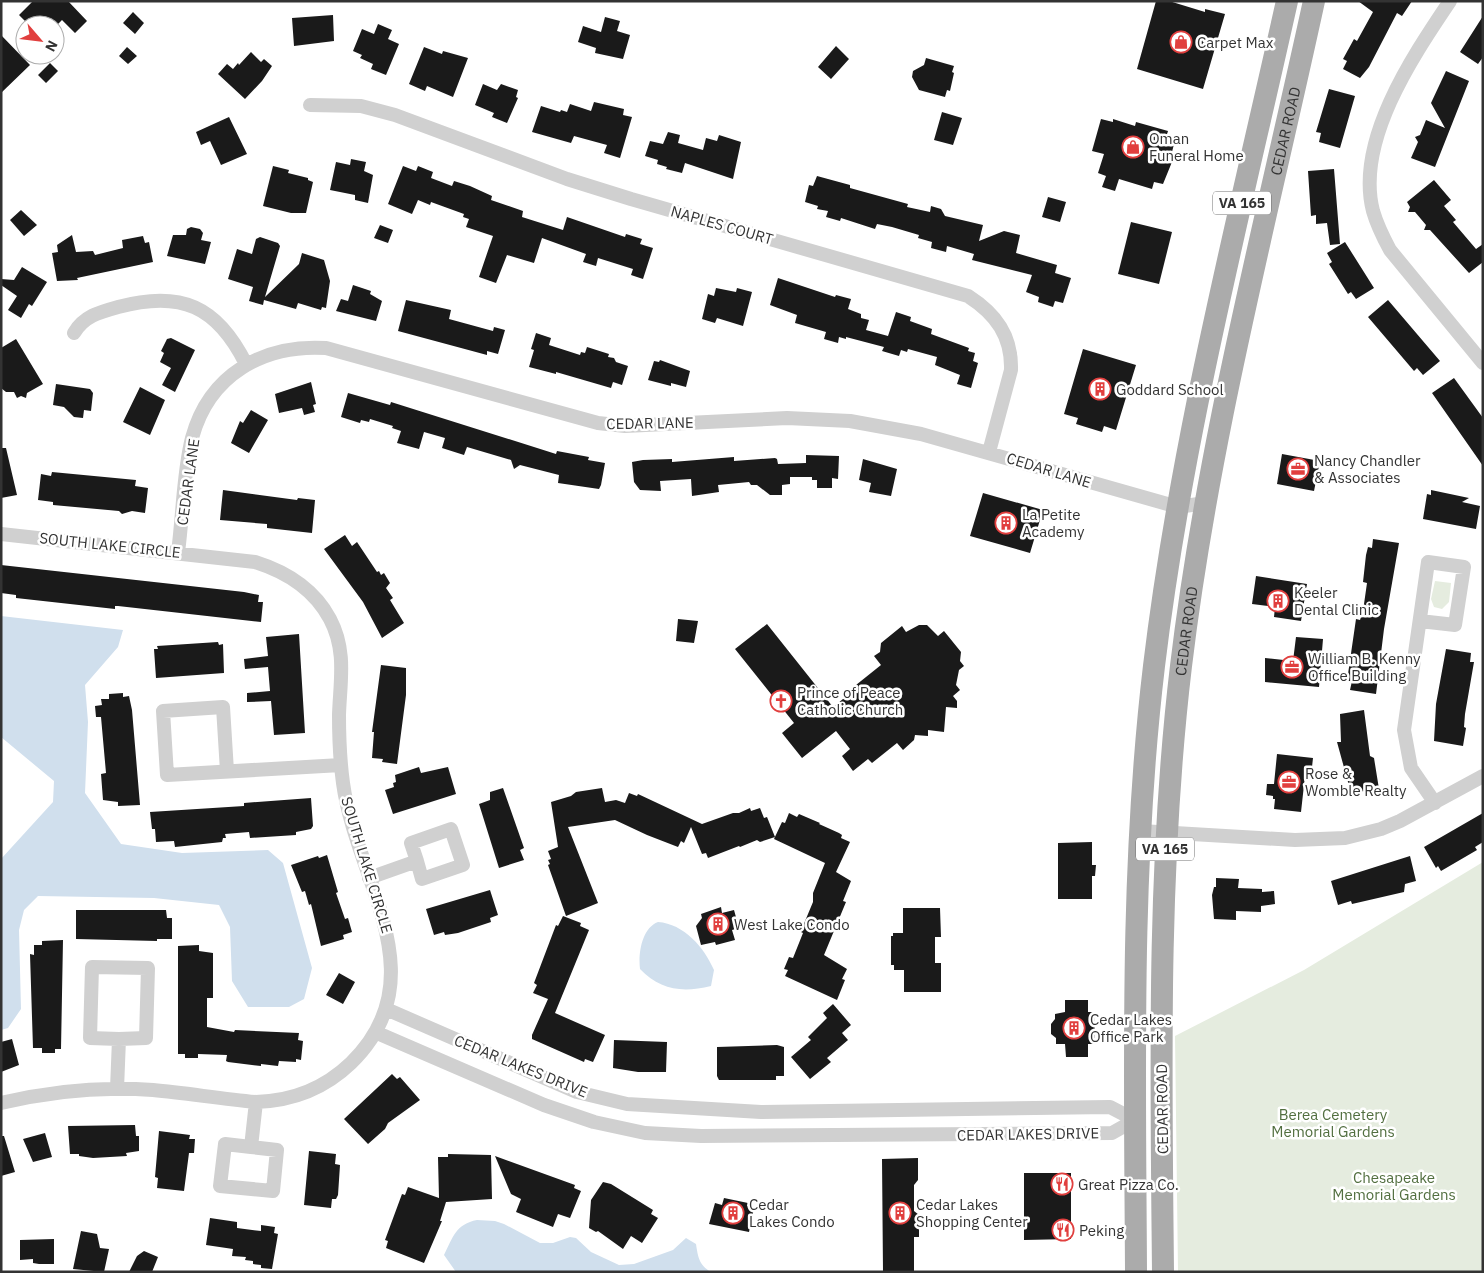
<svg xmlns="http://www.w3.org/2000/svg" width="1484" height="1273" font-family="'IBM Plex Sans',sans-serif">
  <style>
    .green { fill: #e5ecdf }
    .water { fill: #d0dfed }
    .building { fill: #1a1a1a }
    .lines { fill: none; stroke-linecap: round; stroke-linejoin: round }
    .minor { stroke: #d0d0d0; stroke-width: 14 }
    .primary { stroke: #ababab; stroke-width: 22 }
    .labels { text-anchor: middle; dominant-baseline: central; stroke-width: 5; stroke-linejoin: round; paint-order: stroke }
    .shield { fill: #fff; stroke: #707070; stroke-width: 1 }
    .shield-label { font-size: 14px; font-weight: bold; fill: #333 }
    .poi-label { font-size: 15px; fill: #333; stroke: #fff; text-anchor: start }
    .street-label { font-size: 15px; fill: #333; stroke: #fff }
    .park-label { font-size: 15px; fill: #526f40; stroke: #fff }
  </style>
  <rect width="100%" height="100%" fill="#fff"/>
  <path class="green" d="M1435 581 1451 583 1449 602 1442 609 1434 607 1431 599Z
    M1483 862V1272H1178L1175 1036 1304 970Z"/>
  <path class="water" d="M1 616 123 630 118 647 85 685 88 722 85 793 121 844 182 853 268 850 283 863 312 968 304 999 289 1007H248L232 981 230 927 219 905 154 898 38 896 24 910 19 930 21 1009 8 1028 1 1030V859L53 802 54 781 1 737Z
    M658 922C684 924 704 947 714 970L711 986C682 993 660 990 640 969 638 953 642 928 658 922Z
    M477 1220 495 1221 504 1224 540 1243H553L570 1237 576 1238 591 1252 619 1265 634 1264 673 1250 686 1238 696 1244C698 1257 699 1265 711 1272H456L444 1255C453 1237 456 1224 477 1220Z"/>
  <path class="building" d="M33 1H68L87 21 75 33 62 20 57 25H29L19 15Z
    M1156 1H1169L1205 12V9L1225 14 1203 89 1137 69Z
    M1358 1H1412L1402 16 1397 13 1369 67 1360 78 1343 69 1347 61 1343 59 1354 39 1357 41 1373 12Z
    M133 12 144 23 135 34 123 23Z
    M333 15 334 41 294 46 292 18Z
    M1483 16V57L1478 64 1460 52Z
    M605 17 620 21 617 31 630 35 623 59 595 53 596 48 578 42 583 26 601 32Z
    M378 24 392 30 388 39 399 44 386 75 371 69 373 64 360 58 362 55 353 51 362 29 374 34Z
    M1 35 30 65 1 93Z
    M836 46 849 59 831 79 818 67Z
    M127 47 137 56 128 64 119 56Z
    M424 47 442 54 443 51 468 58 453 97 427 86 425 91 409 84Z
    M251 52 261 62 264 59 272 66 262 81 245 99 218 74 227 64 233 69 238 63 239 65Z
    M926 58 954 66 952 72 954 73 950 91 947 90 945 97 919 90 912 77 913 71 924 65Z
    M50 63 58 71 46 83 38 75Z
    M1446 71 1469 81 1435 167 1411 158 1418 142 1415 137 1420 135 1426 120 1445 128 1431 103Z
    M483 84 497 90 501 84 518 90 516 97 518 98 507 123 492 117 494 113 475 105Z
    M1329 89 1355 96 1340 148 1319 142 1321 133 1316 132Z
    M594 102 624 109 623 115 632 117 620 158 604 153 607 145 574 136 571 143 532 132 541 106 560 112 561 110 567 112 570 104 591 111Z
    M942 112 962 118 953 145 934 140Z
    M229 117 247 154 221 165 210 141 201 145 196 132Z
    M1101 119 1113 122V119L1135 126 1136 122 1168 131 1165 141 1174 144 1171 156 1174 157 1163 184 1154 182 1152 189 1119 179 1115 191 1102 187 1106 176 1098 173 1104 154 1092 151Z
    M668 132 680 135 678 143 703 150 706 138 717 141 719 135 741 142 733 179 685 163 682 173 666 169 667 167 657 164 658 160 645 156 650 141 663 144Z
    M351 159 366 162 364 171 373 175 368 203 355 200V195L330 190 336 162 350 165Z
    M273 166 289 170 288 173 308 178V180L313 182 306 213H291L263 206Z
    M403 166 416 171 418 166 433 172 431 178 452 186 454 181 470 186 492 196 491 200 523 211 522 217 563 230 567 217 625 237 626 234 642 239 640 244 653 248 643 279 631 275 633 269 598 258 596 266 583 262 586 254 542 238 534 263 507 255 496 283 479 277 493 236 466 227 469 219 463 217 464 214 431 202 430 205 418 200 412 214 388 204Z
    M1334 169 1340 244 1330 245 1327 223 1316 224V215L1311 216 1308 171Z
    M817 176 850 185V188L908 204 907 207 930 212 931 206 941 209 945 216 983 225 979 241 1004 231 1020 235 1016 253 1057 265 1055 273 1071 278 1063 303 1055 301 1053 307 1038 302 1039 297 1026 292 1032 275 972 260 974 254 947 246 946 252 931 248 932 242 918 238 919 235 892 227 877 224 875 229 841 218 840 221 826 217 828 211 817 209 818 206 805 202 809 185 813 186Z
    M1434 180 1451 200 1444 206 1456 220 1453 222 1476 249 1483 244V262L1469 273 1430 230H1424L1426 225 1415 212H1408L1410 207 1407 202Z
    M1048 197 1066 202 1060 222 1042 217Z
    M21 210 37 225 24 236 10 220Z
    M1131 222 1172 232 1159 284 1118 274Z
    M380 225 393 230 388 243 374 238Z
    M191 227 200 229 203 233 201 240 211 242 205 264 167 256 173 235H186L187 229Z
    M72 235 76 252 93 251 95 255 123 248 122 240 143 236 145 243 149 242 153 262 77 278 78 280 57 281 52 253 58 252 57 245Z
    M260 237 278 243 280 246 265 297 299 264 302 253 324 260 330 281 326 308 322 307 321 310 298 303 296 309 264 300 263 305 249 301 253 287 228 279 237 249 252 254 256 239Z
    M1345 242 1374 288 1356 299 1351 292 1348 294 1329 264 1332 262 1327 253Z
    M22 267 47 282 32 306 29 304 21 318 8 310 17 296 1 285V279L14 280Z
    M778 278 835 297 836 295 851 299 848 309 861 314V318L869 320 866 330 888 336 896 312 911 317 910 321 932 329 931 334 969 348 968 351 975 353 973 361 978 363 971 388 957 384 960 375 935 365 937 357 908 349 907 352 901 350 899 356 882 351 884 347 846 337V339L839 337 838 343 824 339 826 332 795 323 797 315 770 305Z
    M353 285 371 291 370 294 382 301 376 321 336 311 341 299 348 301Z
    M716 288 736 292 737 288 752 292 743 326 717 318 715 323 702 319 708 294 714 296Z
    M406 300 451 310 449 319 493 331 494 327 505 330 498 354 487 351V355L398 331Z
    M1388 300 1440 361 1423 375 1417 368 1414 371 1368 317Z
    M536 333 551 338 549 345 580 355 581 352 585 353 587 347 609 354 608 357 614 358 616 362 628 366 622 385 613 382 611 388 556 372V374L529 367 534 350 531 349Z
    M171 338 195 350 175 392 162 385 171 368 160 362 164 353 161 351 167 339Z
    M16 339 43 384 27 393 26 398 21 396 17 398 14 392H6L1 388V348Z
    M1083 349 1136 365 1116 430 1104 426 1102 432 1076 424 1078 418 1064 414Z
    M660 360 690 371 686 387 671 383V386L648 380 654 361 659 362Z
    M1454 378 1483 418V466L1432 393Z
    M311 382 316 404 313 405 315 412 304 415 302 408 279 413 275 394Z
    M56 384 90 389 93 393 91 411 84 410 83 418 74 417 64 407 53 405Z
    M140 387 165 400 150 435 123 422Z
    M348 393 390 405 391 402 556 454 557 451 589 457 588 460 605 463 601 485 599 489 558 483 559 475 520 465 514 469 511 460 467 447 464 455 442 448 445 438 424 432 419 449 397 443 401 431 392 428 393 426 370 419 369 422 361 420 360 423 341 417Z
    M251 410 268 420 249 453 231 443 240 421 243 423Z
    M1 448H6L17 495 1 498Z
    M1282 454 1320 461 1314 491 1277 484Z
    M806 455 839 456 838 479 832 478V488H817V480H812V477H790V484L782 485V495H770L757 485H751L749 482 718 485 719 492 692 496 691 479 660 481 661 491 640 490 634 482 632 462 643 460 672 459V462L734 457V461L775 458 777 459 778 464 806 463Z
    M863 459 897 469 891 496 869 492 871 483 859 480Z
    M52 472 136 480 135 486 148 488 145 513 132 511 122 514 119 511 53 505V502L38 500 41 474 51 476Z
    M223 490 297 500 298 498 315 500 312 533 267 528V524L220 520Z
    M1431 490 1469 498 1462 502 1480 506 1476 529 1423 519 1427 494 1431 495Z
    M983 493 1043 510 1030 553 970 536Z
    M345 535 352 546 357 542 377 572 379 571 381 575 384 573 390 583 386 588 393 598 390 600 404 623 382 638 363 602 324 549Z
    M1373 539 1399 543 1384 629 1376 694 1350 690 1352 681H1347L1356 619 1360 620 1363 611 1367 583 1363 582 1366 555 1368 547 1372 548Z
    M1 565 244 592 259 595 258 602H263L261 622 118 606H115V609L16 598V595L1 593Z
    M1256 576 1307 584 1301 621 1274 617 1275 607 1252 604Z
    M678 619 698 621 694 643 676 641Z
    M767 624 833 707 853 691 851 689 881 665 874 656 880 652 881 643 902 626 906 632 919 625H927L938 636 944 631 961 652 960 661 964 666 959 670 956 685 960 690 953 696 957 701V708L946 707 944 732 928 730V736L915 735 914 740 903 750 897 743 872 763 868 759 853 771 842 756 850 749 836 731 802 758 782 733 794 723 735 649Z
    M299 634 305 733 274 735 271 701 247 702V693L270 691 268 667 245 669 244 659 268 656 266 637Z
    M1296 637 1323 639 1319 687 1265 682V658L1293 661Z
    M218 642 219 645 223 644 224 673 156 678 154 649H158L157 646Z
    M1446 649 1471 653 1470 662H1474L1465 714 1464 727 1466 728 1463 746 1434 741 1436 704Z
    M381 665 406 668V695L397 764 382 762 383 759 372 758 374 732H372Z
    M123 693V697L129 696 132 710 140 805 118 806V802L103 800 101 774 106 773 101 717H96L95 706 102 705 101 699H109V694Z
    M1364 710 1370 756 1374 758 1379 789 1351 793 1337 742H1341L1340 714Z
    M1277 754 1313 758 1311 776H1305L1301 812 1274 809 1275 799H1273V796L1266 795 1267 784H1274Z
    M419 767 421 773 448 767 456 794 393 814 385 790 394 787 393 783 396 782 395 775Z
    M503 788 524 848 520 850 524 860 499 868 479 804 490 800V792Z
    M602 788 605 802 616 800 625 803 629 793 637 796 638 794 702 824 733 813H739L750 808 751 811 760 808 764 818 767 817 775 837 760 842 757 840 740 847 739 846 708 858 706 853 702 854 691 827 684 843 681 841 678 847 647 835 615 820 568 827 598 903 566 916 548 865 550 864 548 860 551 859 548 851 558 847 551 802 571 796 576 792Z
    M311 798 313 826 311 829 296 832V835L250 838 249 832 225 834 226 838H223L222 842 175 847 174 841 156 842 155 829H152L150 812 244 806V803Z
    M789 813 797 817 799 814 820 823 819 824 839 833 842 835 841 838 850 842 836 872 851 881 843 901 846 902 824 955 847 969 842 979 845 980 837 1000 785 976 788 970 784 969 789 957 793 958 803 933 801 932 803 926 813 902V893L825 863 774 839 782 822 785 823Z
    M1483 813V842L1475 847 1477 850 1441 871 1438 866 1436 868 1424 847Z
    M1092 842V865H1096L1095 876H1092V899H1058V843Z
    M327 855 338 892 336 893 345 919 348 918 352 932 343 935 344 939 321 946 311 904 309 905 305 891 302 892 291 865 318 856 319 858Z
    M1410 856 1416 881 1405 884 1404 892 1352 904 1351 901 1338 905 1331 881Z
    M1216 878 1239 879 1238 888 1262 889V892L1274 891 1275 904 1261 906V912L1236 911V920L1214 919 1212 895 1214 887H1216Z
    M490 890 498 915 490 918 491 922 458 933 445 935 444 932 434 935 426 909Z
    M721 907 722 913 734 910 739 928 732 930 735 940 716 945 715 942 701 945 696 926 702 918 701 914Z
    M903 908H940L941 937H935V963H941V992H904V970H894V965H891V936H893V933H903Z
    M76 910H166L167 918H172V939H157V941L76 939Z
    M563 916 581 923 580 926 589 930 555 1013 605 1035 593 1062 585 1059 584 1062 532 1039V1035L548 999 533 993 537 985 534 983 556 925 558 926Z
    M63 940 61 1049H55V1053H42V1048H33L30 954 34 955V945H42V941Z
    M199 945V951L213 953V998H207V1027L234 1032 235 1030 299 1033 298 1040 303 1041 301 1060 296 1059V1062L279 1061 278 1066 261 1064V1066L228 1062 226 1061 227 1055 198 1054V1058H185V1054H178V946Z
    M339 973 355 982 343 1004 326 995Z
    M1065 1000H1088V1012H1094L1095 1034 1094 1044H1088V1057H1066L1065 1044H1056V1038L1051 1034V1024L1055 1019V1014L1065 1012Z
    M833 1004 851 1025 842 1033 848 1040 827 1058 831 1062 810 1079 791 1057 811 1040 808 1037 827 1018 823 1013Z
    M12 1039 19 1065 1 1072V1042Z
    M614 1040 667 1042 666 1072H638L613 1068Z
    M777 1045 784 1047V1076H776V1080H719L717 1076V1047Z
    M392 1074 397 1079 400 1077 420 1100 388 1123 385 1129 368 1144 344 1119Z
    M135 1125 136 1136H139V1151L126 1153 127 1156 93 1158 79 1156V1154H70L68 1126Z
    M159 1131 190 1135 189 1139H195L194 1153H189L184 1191 157 1188 158 1178 155 1177Z
    M45 1133 52 1157 33 1162 23 1139Z
    M1 1136H4L15 1172 1 1176Z
    M309 1151 336 1154 335 1164 340 1165 338 1195 336 1199H332L331 1208 304 1205Z
    M448 1154 491 1155 492 1199 446 1202 440 1221H442L424 1263 386 1248 388 1241 385 1240 402 1194 405 1195 408 1187 439 1198 438 1157H448Z
    M495 1156 575 1185 574 1188 581 1191 570 1218 558 1214 553 1227 516 1212 521 1199 511 1194Z
    M918 1158V1180L914 1185V1211L919 1215V1237H914V1272H883L882 1159Z
    M1024 1173H1071V1239L1024 1240Z
    M603 1182 611 1184 653 1210 651 1214 658 1218 642 1243 631 1236 623 1249 598 1231 596 1232 589 1228 591 1200Z
    M724 1198 748 1203 747 1206 754 1208 749 1232 709 1224 715 1203 722 1205Z
    M210 1218 237 1222V1228L261 1231V1225L275 1227 274 1233 278 1234 272 1269 261 1268V1265L253 1264V1261L245 1260 246 1257 232 1256 233 1249 206 1245Z
    M81 1231 97 1234 100 1248 109 1249 104 1272 73 1269Z
    M54 1239V1264H39L33 1263V1259L20 1260V1240Z
    M144 1251 158 1257 152 1272H129L137 1256Z"/>
  <g class="lines">
    <path class="minor" d="M1450 1C1413 56 1355 141 1373 211 1377 225 1383 237 1390 250L1483 363
      M310 105 361 106 395 115 567 179 631 199 968 296C996 314 1012 336 1011 370L989 452
      M74 333C84 316 100 312 118 307 181 290 217 306 246 364
      M1 534 255 562C287 572 314 589 330 619 347 651 340 682 339 715 339 738 340 761 343 783 356 880 439 977 351 1063 325 1088 292 1101 256 1102 221 1099 187 1093 153 1090 102 1086 51 1091 1 1103
      M178 552C183 516 183 473 192 438 209 375 263 344 326 348L598 423 625 426 787 418 850 421 921 434 1178 507 1205 503
      M1420 621 1455 625 1464 567 1428 562 1404 730 1411 768 1435 803
      M227 771 223 707 163 711 167 775 341 765
      M1141 831 1295 840 1345 838 1381 829 1400 821 1483 776
      M369 878 417 861 411 843 451 829 463 865 422 879 417 861
      M386 1009 577 1092 627 1104 761 1112 1110 1107 1135 1120
      M375 1032 544 1105 594 1122 645 1133 701 1136 1112 1133 1135 1120
      M117 1089 119 1039 146 1038 148 968 92 967 90 1038 119 1039
      M251 1147 277 1150 273 1191 220 1186 225 1144 251 1147 256 1102"/>
    <g class="primary">
      <path d="M1136 1272C1135 1070 1130 867 1154 666 1181 441 1238 221 1287 1"/>
      <path id="s1" d="M1163 1272C1161 1069 1157 867 1181 666 1208 441 1266 222 1314 1"/>
    </g>
  </g>
  <defs>
    <g id="shop-ring" transform="scale(1.125)"><circle r="9.5" fill="#fff" stroke="#e13f3e" stroke-width="1.5"/><path d="M-5-2.5h2.3a2.7 3.5 0 0 1 5.4 0H5L5.5 6h-11ZM-1.5-2.5h3a1.5 2.3 0 0 0-3 0Z" fill="#e13f3e"/></g>
    <g id="building-ring" transform="scale(1.125)"><circle r="9.5" fill="#fff" stroke="#e13f3e" stroke-width="1.5"/><path d="M-4-6H4V6H1V3H-1V6H-4ZM-2.5-4.3h1.7v1.8h-1.7ZM.8-4.3h1.7v1.8H.8ZM-2.5-1h1.7V.8h-1.7ZM.8-1h1.7V.8H.8Z" fill="#e13f3e"/></g>
    <g id="office-ring" transform="scale(1.125)"><circle r="9.5" fill="#fff" stroke="#e13f3e" stroke-width="1.5"/><path d="M-6-3h4V-5.5h4V-3h4V5H-6ZM-1-4.5V-3h2v-1.5ZM-6 0V1H6V0Z" fill="#e13f3e"/></g>
    <g id="church-ring" transform="scale(1.125)"><circle r="9.5" fill="#fff" stroke="#e13f3e" stroke-width="1.5"/><path d="M-1.2-6h2.4v3.5h3.3v2.4h-3.3V6h-2.4V-.1h-3.3v-2.4h3.3Z" fill="#e13f3e"/></g>
    <g id="restaurant-ring" transform="scale(1.125)"><circle r="9.5" fill="#fff" stroke="#e13f3e" stroke-width="1.5"/><path d="M-5-6h1v4h1v-4h1v4h1v-4h1v5L-1.5 .5V6h-2V.5L-5-1ZM5-6V6H3V1.5H1.5Q1.5-4 5-6Z" fill="#e13f3e"/></g>
  </defs>
  <g fill-rule="evenodd">
    <use href="#shop-ring" x="1181" y="42"/>
    <use href="#shop-ring" x="1133" y="147"/>
    <use href="#building-ring" x="1100" y="389"/>
    <use href="#office-ring" x="1298" y="469"/>
    <use href="#building-ring" x="1006" y="523"/>
    <use href="#building-ring" x="1278" y="601"/>
    <use href="#office-ring" x="1292" y="667"/>
    <use href="#church-ring" x="781" y="701"/>
    <use href="#office-ring" x="1289" y="782"/>
    <use href="#building-ring" x="718" y="924"/>
    <use href="#building-ring" x="1074" y="1028"/>
    <use href="#restaurant-ring" x="1062" y="1184"/>
    <use href="#building-ring" x="733" y="1213"/>
    <use href="#building-ring" x="900" y="1213"/>
    <use href="#restaurant-ring" x="1063" y="1230"/>
  </g>
  <g class="labels">
    <g class="shield">
      <rect x="1213" y="191.5" width="58" height="23" rx="4"/>
      <rect x="1136" y="837.5" width="58" height="23" rx="4"/>
    </g>
    <g class="shield-label">
      <text x="1242" y="203">VA 165</text>
      <text x="1165" y="849">VA 165</text>
    </g>
    <g class="poi-label">
      <text x="1197" y="42">Carpet Max</text>
      <text x="1149" y="138">Oman<tspan x="1149" dy="17">Funeral Home</tspan></text>
      <text x="1116" y="389">Goddard School</text>
      <text x="1314" y="460">Nancy Chandler<tspan x="1314" dy="17">&amp; Associates</tspan></text>
      <text x="1022" y="514">La Petite<tspan x="1022" dy="17">Academy</tspan></text>
      <text x="1294" y="592">Keeler<tspan x="1294" dy="17">Dental Clinic</tspan></text>
      <text x="1308" y="658">William B. Kenny<tspan x="1308" dy="17">Office Building</tspan></text>
      <text x="797" y="692">Prince of Peace<tspan x="797" dy="17">Catholic Church</tspan></text>
      <text x="1305" y="773">Rose &amp;<tspan x="1305" dy="17">Womble Realty</tspan></text>
      <text x="734" y="924">West Lake Condo</text>
      <text x="1090" y="1019">Cedar Lakes<tspan x="1090" dy="17">Office Park</tspan></text>
      <text x="1078" y="1184">Great Pizza Co.</text>
      <text x="749" y="1204">Cedar<tspan x="749" dy="17">Lakes Condo</tspan></text>
      <text x="916" y="1204">Cedar Lakes<tspan x="916" dy="17">Shopping Center</tspan></text>
      <text x="1079" y="1230">Peking</text>
    </g>
    <g class="street-label">
      <text stroke="none"><textPath href="#s1" startOffset="1152">CEDAR ROAD</textPath></text>
      <text transform="translate(722 225) rotate(16)">NAPLES COURT</text>
      <text transform="translate(650 423) rotate(-1)">CEDAR LANE</text>
      <text transform="translate(1049 470) rotate(17)">CEDAR LANE</text>
      <text transform="translate(188 482) rotate(-82)">CEDAR LANE</text>
      <text transform="translate(110 545) rotate(6)">SOUTH LAKE CIRCLE</text>
      <text stroke="none"><textPath href="#s1" startOffset="642">CEDAR ROAD</textPath></text>
      <text transform="translate(367 865) rotate(73)">SOUTH LAKE CIRCLE</text>
      <text transform="translate(521 1066) rotate(22)">CEDAR LAKES DRIVE</text>
      <text transform="translate(1162 1109) rotate(-91)">CEDAR ROAD</text>
      <text transform="translate(1028 1134) rotate(-1)">CEDAR LAKES DRIVE</text>
    </g>
    <g class="park-label">
      <text x="1333" y="1114">Berea Cemetery<tspan x="1333" dy="17">Memorial Gardens</tspan></text>
      <text x="1394" y="1177">Chesapeake<tspan x="1394" dy="17">Memorial Gardens</tspan></text>
    </g>
  </g>
  <rect width="1484" height="1273" fill="none" stroke="#333333" stroke-width="5"/>
  <g transform="translate(40 40) rotate(118)"><circle r="24" fill="#ffffff" stroke="#adadad"/>
  <path d="M0-4L9 19L0 12L-9 19Z" fill="#e13f3e"/>
  <text y="-8" font-size="14" font-weight="bold" text-anchor="middle" fill="#333333">N</text>
  </g>
</svg>
